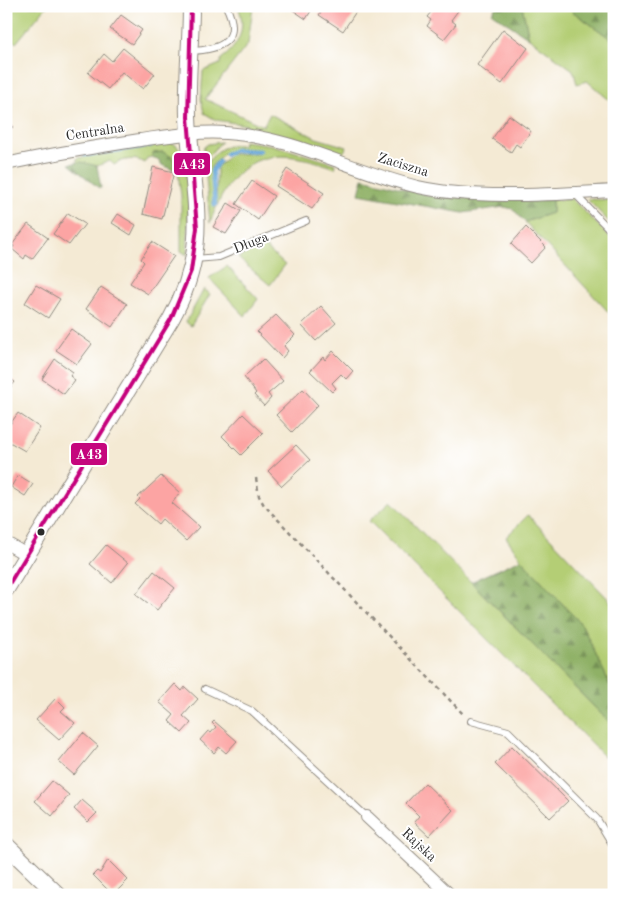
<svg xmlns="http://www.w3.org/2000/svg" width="620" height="901" font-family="'Old Standard TT',serif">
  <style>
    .green { fill: #b4ce74; stroke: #707c50; fill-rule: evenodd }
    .forest { fill: url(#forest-firs); stroke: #5d6e48 }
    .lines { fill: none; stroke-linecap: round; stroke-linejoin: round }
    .stream { stroke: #67a8db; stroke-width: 4.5 }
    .building { fill: #fca4a3 }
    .service-casing { stroke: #908a80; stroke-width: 8 }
    .minor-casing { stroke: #908a80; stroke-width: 14 }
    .tertiary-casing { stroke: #908a80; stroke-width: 18 }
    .path { stroke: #908a80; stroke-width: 2.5; stroke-dasharray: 4 4; stroke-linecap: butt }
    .service { stroke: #fff; stroke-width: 6 }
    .minor { stroke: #fff; stroke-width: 12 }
    .tertiary { stroke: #fff; stroke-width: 16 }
    .bus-1-casing { stroke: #fff; stroke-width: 8 }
    .bus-1 { stroke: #c5067d; stroke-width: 4 }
    .bus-dot { fill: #2b2b2b; stroke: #fff; stroke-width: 2 }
    .labels { text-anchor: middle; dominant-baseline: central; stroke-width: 4; stroke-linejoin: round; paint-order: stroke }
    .street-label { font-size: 14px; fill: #2b2b2b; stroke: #fff }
    .line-badge { stroke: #fff; stroke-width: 2 }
    .badge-label { font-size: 14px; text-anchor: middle; font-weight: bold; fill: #fff }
  </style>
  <defs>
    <pattern id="forest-firs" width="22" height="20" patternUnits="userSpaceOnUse" patternTransform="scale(1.25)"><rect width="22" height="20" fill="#8fb166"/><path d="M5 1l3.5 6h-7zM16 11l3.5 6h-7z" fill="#759054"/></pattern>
  </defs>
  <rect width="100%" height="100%" fill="#fff"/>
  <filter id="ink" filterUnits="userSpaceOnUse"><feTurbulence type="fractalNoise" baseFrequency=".02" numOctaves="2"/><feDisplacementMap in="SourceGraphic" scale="10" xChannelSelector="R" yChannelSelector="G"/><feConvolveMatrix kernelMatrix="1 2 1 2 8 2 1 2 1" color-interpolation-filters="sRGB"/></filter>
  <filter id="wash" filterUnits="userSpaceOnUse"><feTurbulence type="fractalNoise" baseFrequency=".0096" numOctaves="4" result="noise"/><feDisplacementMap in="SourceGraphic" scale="20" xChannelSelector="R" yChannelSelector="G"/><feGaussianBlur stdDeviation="1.12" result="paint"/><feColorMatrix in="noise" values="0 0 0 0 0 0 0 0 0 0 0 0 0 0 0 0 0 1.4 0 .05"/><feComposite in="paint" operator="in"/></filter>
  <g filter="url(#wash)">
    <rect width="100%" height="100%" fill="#f4ead4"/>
    <path class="green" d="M6 6H47L16 43 6 34Z
      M238 6H253L248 44 205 99 263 126 270 114 316 138 347 147 342 154 294 138 247 130V125L216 120 204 113 201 99 203 71 220 64 221 59C239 46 247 28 238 6Z
      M522 6H571L572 11 614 41V104L587 81 577 84 573 70 529 38Z
      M244 141 272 145 336 164 335 168C269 143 234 156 210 223L205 166C216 150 224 144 243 145ZM235 148 261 150 260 153 231 154 217 167 216 206 213 204 211 167 221 156Z
      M151 142C159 142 170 140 177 146 193 159 188 233 187 255L181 251V196L177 165 163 152 153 153 152 157 147 158 145 163C136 157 122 159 114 165L110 161 97 166 77 163V158L151 147Z
      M221 142 202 163 204 147 208 144Z
      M572 199 614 241V318L525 222 552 213V200Z
      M587 199 614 200V227Z
      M263 245 285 265 270 285 238 258Z
      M227 266 258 299 245 316 209 278Z
      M204 289 210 294 191 326 186 322Z
      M391 501 614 727V766L369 521Z
      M528 515 614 605V693L582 625 521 559 506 537Z"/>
    <path class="forest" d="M496 6H522L529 38 492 13Z
      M571 6H614V41L572 11Z
      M163 152 172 157 178 172 162 165 159 160 152 157 153 153Z
      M82 162 97 166 101 188H99L69 164Z
      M363 178 436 197 552 200V213L525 222 513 209 504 207 463 213 359 194Z
      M521 559 582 625 614 693V727L471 582Z"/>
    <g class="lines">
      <path class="stream" d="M226 154 235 150 260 151
        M85 155 151 145
        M215 205 212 171 219 161"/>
    </g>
    <g id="blocks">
      <path class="building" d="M287 6H314L306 19Z
        M325 6H352L357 10 343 31 319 15Z
        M436 6 460 8 451 20 456 24 444 39 427 26 431 20 427 17Z
        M121 15 142 30 132 44 110 29Z
        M503 29 528 48 502 84 477 65Z
        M123 48 155 74 143 89 122 72 108 89 88 73 104 54 112 61Z
        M509 115 531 131 520 147 516 144 511 152 492 139Z
        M6 120 13 127 6 133Z
        M153 167 174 172 162 219 143 214Z
        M287 169 324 193 312 209 276 186Z
        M252 181 274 196 258 220 236 204Z
        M228 203 241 211 226 234 213 227Z
        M68 213 85 224 69 245 53 234Z
        M118 214 136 225 131 235 112 223Z
        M28 224 48 238 32 259 26 255 24 259 12 249 14 246 12 245Z
        M526 227 546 247 531 263 511 244Z
        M152 242 174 256 148 294 130 283 144 262 141 259Z
        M36 285 60 299 48 318 25 303Z
        M101 287 127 304 112 327 86 309Z
        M321 306 336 323 316 341 301 325Z
        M276 315 295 335 284 346 288 351 282 358 257 332Z
        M71 329 92 344 77 364 56 350Z
        M333 351 353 371 346 379 341 374 332 383 336 388 332 392 310 371 323 357 325 360Z
        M55 359 73 372 70 376 75 380 64 394 42 379Z
        M263 359 283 381 268 394 271 398 264 406 254 395 256 393 244 377Z
        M6 376 15 382 6 393Z
        M303 389 318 405 292 432 276 415Z
        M18 413 40 428 25 451 6 440V430Z
        M243 414 263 433 241 455 222 436Z
        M296 445 310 460 282 486 268 471Z
        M18 475 33 484 25 496 11 487Z
        M161 476 180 493 172 503 199 527 186 541 162 519 158 524 135 504 140 499 138 497Z
        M106 545 128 563 112 583 90 564Z
        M154 571 175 588 157 610 136 594Z
        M175 684 182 691 185 687 198 699 183 716 191 723 182 733 169 721 174 715 159 702Z
        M56 698 65 707 61 711 75 723 59 740 36 720Z
        M214 721 237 741 226 753 219 747 214 753 200 740 208 731 211 733 216 727 212 723Z
        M83 733 98 746 74 775 59 762Z
        M512 746 568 801 550 818 495 764Z
        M52 781 69 795 52 816 35 801Z
        M425 783 453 810 429 836 414 822 419 816 406 803Z
        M82 800 97 813 88 822 74 809Z
        M108 860 128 880 113 895 93 875 97 871 100 873Z"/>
    </g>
  </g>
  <g filter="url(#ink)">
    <use href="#blocks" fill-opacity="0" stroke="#908a80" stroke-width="1"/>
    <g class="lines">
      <g class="service-casing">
        <path id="service" d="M190 51C222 50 243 40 226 6
          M575 194 614 234
          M195 259 219 257 306 221
          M205 689 252 711 367 817
          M471 721 508 731 597 819 614 847"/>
      </g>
      <g class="minor-casing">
        <path id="minor" d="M6 164C51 154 95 147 140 140 169 136 197 131 226 133 295 137 353 172 418 187 475 200 555 194 614 191
          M6 543 27 555
          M367 817 450 895"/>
      </g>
      <g class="tertiary-casing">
        <path id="tertiary" d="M6 589 171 319C209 251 195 205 189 133 185 91 191 48 191 6
          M6 845 58 895"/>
      </g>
      <path class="path" d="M256 478 259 496 264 505 464 715"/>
      <use href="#service" class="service"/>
      <use href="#minor" class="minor"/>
      <use href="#tertiary" class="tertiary"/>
      <g class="bus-1-casing">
        <path id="bus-1" d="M6 589 171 319 191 271 197 228 188 117 191 6"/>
      </g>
      <use href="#bus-1" class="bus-1"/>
    </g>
  </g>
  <circle class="bus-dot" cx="41" cy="532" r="4.5"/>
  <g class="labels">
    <g class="street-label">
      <text transform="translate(95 132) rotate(-9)">Centralna</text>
      <text transform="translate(403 165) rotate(17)">Zaciszna</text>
      <text transform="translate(251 243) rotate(-22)">Długa</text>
      <text transform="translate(419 845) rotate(43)">Rajska</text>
    </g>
  </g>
  <g class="line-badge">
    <rect x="173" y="152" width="38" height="24" rx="5" fill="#c5067d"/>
    <rect x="70" y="442" width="38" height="24" rx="5" fill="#c5067d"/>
  </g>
  <g class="badge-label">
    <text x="192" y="169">A43</text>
    <text x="89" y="459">A43</text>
  </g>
  <rect width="620" height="901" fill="none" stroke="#fff" stroke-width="25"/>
</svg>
